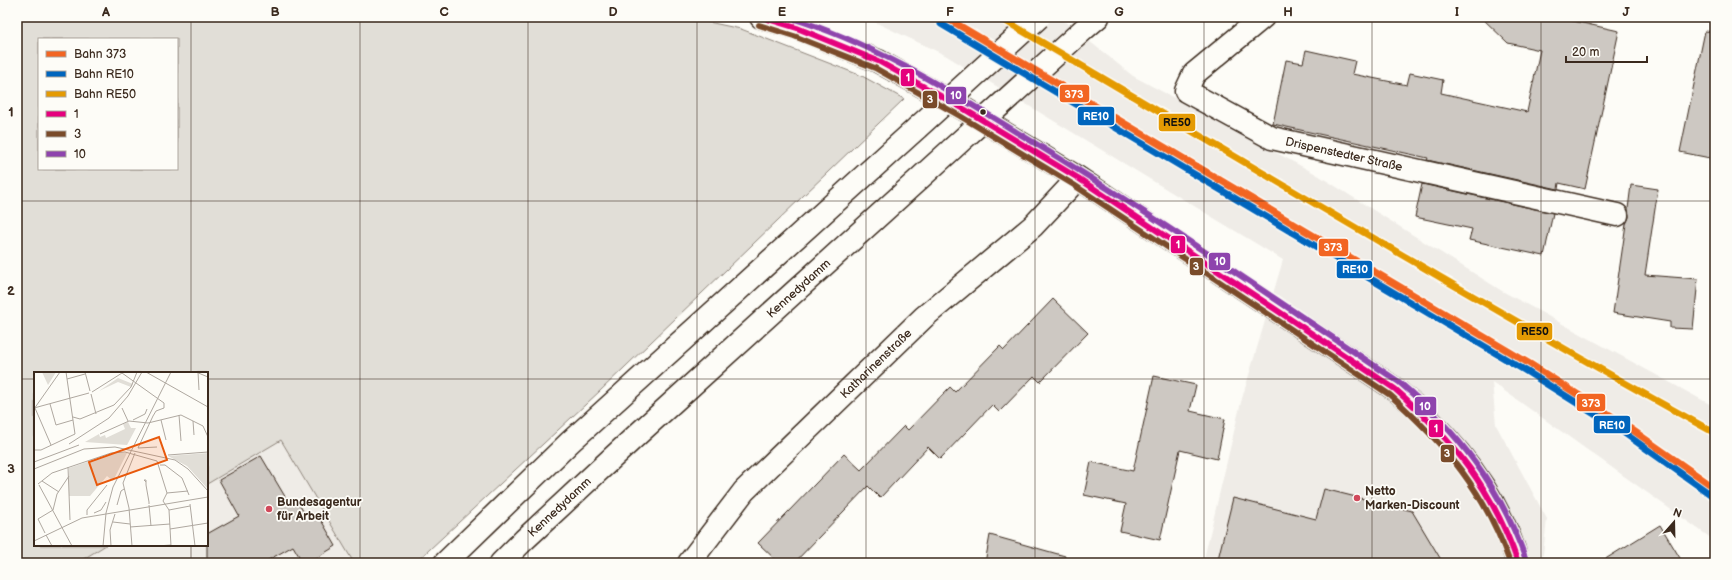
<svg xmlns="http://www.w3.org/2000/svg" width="1732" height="580" font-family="'Balsamiq Sans',sans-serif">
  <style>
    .built { fill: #efece7 }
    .green { fill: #e1ded7; stroke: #8e847a; fill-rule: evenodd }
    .building { fill: #cdc8c2; stroke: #3b2a1e }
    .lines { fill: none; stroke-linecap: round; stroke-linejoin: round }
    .minor-casing { stroke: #3b2a1e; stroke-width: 25 }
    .tertiary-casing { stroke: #3b2a1e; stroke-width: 25 }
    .primary-casing { stroke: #3b2a1e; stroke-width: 25 }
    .minor { stroke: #fdfcf7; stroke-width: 22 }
    .tertiary { stroke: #fdfcf7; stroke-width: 22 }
    .primary { stroke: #fdfcf7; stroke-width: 22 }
    .primary-bridge-casing { stroke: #3b2a1e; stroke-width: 25; stroke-linecap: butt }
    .primary-bridge { stroke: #fdfcf7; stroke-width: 22 }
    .bus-1-casing { stroke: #fdfcf7; stroke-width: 9 }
    .bus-2-casing { stroke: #fdfcf7; stroke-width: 9 }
    .bus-3-casing { stroke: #fdfcf7; stroke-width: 9 }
    .bus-1 { stroke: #e5007d; stroke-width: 6 }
    .bus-2 { stroke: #7a4b2a; stroke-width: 6 }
    .bus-3 { stroke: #8e44ad; stroke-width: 6 }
    .rail-1-casing { stroke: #fdfcf7; stroke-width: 10 }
    .rail-2-casing { stroke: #fdfcf7; stroke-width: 10 }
    .rail-3-casing { stroke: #fdfcf7; stroke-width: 10 }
    .rail-1 { stroke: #f26522; stroke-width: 7 }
    .rail-2 { stroke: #0065bd; stroke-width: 7 }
    .rail-3 { stroke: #e49a03; stroke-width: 7 }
    .grid { fill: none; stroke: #3b2a1e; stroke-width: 1; stroke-opacity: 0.55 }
    .bus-dot { fill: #3b2a1e; stroke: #fdfcf7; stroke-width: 1.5 }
    .poi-dot { fill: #d1495b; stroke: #fdfcf7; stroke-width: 1.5 }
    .labels { text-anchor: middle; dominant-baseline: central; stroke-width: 3.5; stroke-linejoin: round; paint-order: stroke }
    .street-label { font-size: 12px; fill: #3b2a1e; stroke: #fdfcf7 }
    .poi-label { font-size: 12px; font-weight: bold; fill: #3b2a1e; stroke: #fdfcf7; text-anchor: start }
    .inset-road { fill: none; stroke: #afa8a0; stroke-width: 1 }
    .view { fill: #e8590c; fill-opacity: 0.15; stroke: #e8590c; stroke-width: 2 }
    .inset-edge { fill: none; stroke: #3b2a1e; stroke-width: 2 }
    .line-badge { stroke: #fdfcf7; stroke-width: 1.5 }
    .badge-label { font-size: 11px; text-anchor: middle; font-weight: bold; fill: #fff }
    .pale-badge-label { font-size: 11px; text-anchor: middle; font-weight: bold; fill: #111 }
    .neatline { fill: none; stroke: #3b2a1e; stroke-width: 1.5 }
    .grid-label { font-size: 13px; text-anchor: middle; font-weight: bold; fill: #3b2a1e }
  </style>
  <rect width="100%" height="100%" fill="#fdfcf7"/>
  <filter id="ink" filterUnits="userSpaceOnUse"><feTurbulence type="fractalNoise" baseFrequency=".025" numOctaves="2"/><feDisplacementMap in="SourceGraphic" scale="8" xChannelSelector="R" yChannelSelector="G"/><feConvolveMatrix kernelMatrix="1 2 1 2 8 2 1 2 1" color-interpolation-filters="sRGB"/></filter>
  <g filter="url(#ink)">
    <path class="built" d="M864 17H1059L1133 76 1316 174 1502 291 1715 407V541L1492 382 1496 425 1547 519 1542 563H1203L1241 402 1283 260 945 55Z
      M281 440 354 563H77L106 545H207V484Z"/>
    <path class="green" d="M17 17H685L741 29 862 76 904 99 600 391 415 563H354L281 440 207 484V373H35V545H106L77 563H17ZM39 39H177V169H39Z"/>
    <path class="building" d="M1481 17H1555L1619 31 1585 189 1559 183 1558 189 1427 160 1428 158 1273 124 1286 60 1303 63 1306 50 1355 61 1352 74 1407 85 1410 73 1443 80 1441 93 1527 112 1540 50 1508 43Z
      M1705 31 1715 32V159L1680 152Z
      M1422 184 1553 213 1544 256 1469 240 1472 229 1415 217Z
      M1631 185 1658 189 1645 275 1698 279 1693 329 1670 328V322L1613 313 1626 224 1629 217 1628 209Z
      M1053 299 1088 333 1040 382 1034 376 999 412 992 405 940 459 928 447 880 498 868 486 794 563H779L758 543 844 454 861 470 904 426 908 430 950 387 955 392 1000 346 1004 350Z
      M1154 376 1196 385 1190 411 1225 419 1217 459 1180 450 1160 540 1120 531 1126 504 1084 495 1091 462 1133 471Z
      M261 456 290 505 297 501 308 519 317 513 336 546 308 563H303L293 546 263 563H207V534L239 516 219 480Z
      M1324 489 1412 511 1443 563H1217L1233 498 1316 519Z
      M1660 525 1683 563H1599Z
      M990 535 1065 556 1064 563H985Z"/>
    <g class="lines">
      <g class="minor-casing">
        <g id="minor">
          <path id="s1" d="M1263 17 1194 74 1186 91 1272 138 1617 215"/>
          <path id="s2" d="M689 563 744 491 924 317 1033 226 1078 178"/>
        </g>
      </g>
      <g class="tertiary-casing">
        <path id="tertiary" d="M761 17 797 28 878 61 964 109 1078 178 1395 389C1450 435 1498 493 1518 563"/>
      </g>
      <g class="primary-casing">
        <g id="primary">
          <path d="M1083 30 1098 17"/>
          <path d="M445 563 570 442 917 128"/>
          <path id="s3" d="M501 563 524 540 638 434 952 149"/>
        </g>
      </g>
      <use href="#minor" class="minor"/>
      <use href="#tertiary" class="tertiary"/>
      <use href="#primary" class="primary"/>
      <g class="primary-bridge-casing">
        <path id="primary-bridge" d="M917 128 1039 17
          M952 149 1083 30"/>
      </g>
      <use href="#primary-bridge" class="primary-bridge"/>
      <g class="bus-1-casing">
        <path id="bus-1" d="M761 17 797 28 878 61 964 109 1078 178 1395 389C1453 440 1493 489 1518 563"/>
      </g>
      <g class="bus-2-casing">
        <path id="bus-2" d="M759 25 794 36 875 68 960 116 1074 185 1390 395C1445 444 1486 493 1510 563"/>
      </g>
      <g class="bus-3-casing">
        <path id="bus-3" d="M788 17C871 42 945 88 1018 133 1148 211 1273 298 1399 382 1459 433 1500 486 1526 560"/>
      </g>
      <use href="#bus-1" class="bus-1"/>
      <use href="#bus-2" class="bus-2"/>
      <use href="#bus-3" class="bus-3"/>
      <g class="rail-1-casing">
        <path id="rail-1" d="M945 17 1530 364 1624 424 1715 488"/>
      </g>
      <g class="rail-2-casing">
        <path id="rail-2" d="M941 24 1526 371 1620 430 1710 494"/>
      </g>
      <g class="rail-3-casing">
        <path id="rail-3" d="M999 17C1237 157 1473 300 1715 433"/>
      </g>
      <use href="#rail-1" class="rail-1"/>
      <use href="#rail-2" class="rail-2"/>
      <use href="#rail-3" class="rail-3"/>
    </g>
  </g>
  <path class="grid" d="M191 17V373M360 17V563M528 17V563M697 17V563M866 17V563M1035 17V563M1204 17V563M1372 17V563M1541 17V563M17 201H1715M17 379H35M207 379H1715M191 545V563"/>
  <circle class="bus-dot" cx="983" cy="112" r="3.5"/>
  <g class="poi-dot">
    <circle cx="1357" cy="498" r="4"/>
    <circle cx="269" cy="509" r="4"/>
  </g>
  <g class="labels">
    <g class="street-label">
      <text stroke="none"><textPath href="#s1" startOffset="280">Drispenstedter Straße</textPath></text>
      <text stroke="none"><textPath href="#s3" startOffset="405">Kennedydamm</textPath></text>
      <text stroke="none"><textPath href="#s2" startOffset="274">Katharinenstraße</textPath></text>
      <text stroke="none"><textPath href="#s3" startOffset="81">Kennedydamm</textPath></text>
    </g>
    <g class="poi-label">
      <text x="1365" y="491">Netto<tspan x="1365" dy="14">Marken-Discount</tspan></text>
      <text x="277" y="502">Bundesagentur<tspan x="277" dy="14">für Arbeit</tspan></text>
    </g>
  </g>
  <g transform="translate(34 372)">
    <rect width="174" height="174" fill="#fdfcf7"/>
    <path d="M8 0H22L14 13ZM84 6 99 12 97 15 84 10 65 19ZM94 50 97 56H102L93 73 51 70 65 62 66 65 71 63 72 66 91 57 89 52ZM80 81H93L79 109 73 104 56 124H35V96ZM174 81V117L153 94 134 84Z" fill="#e1ded7"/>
    <path class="inset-road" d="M51 0 56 19M112 0 174 35M162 0 174 5M164 0 165 18M88 1 130 31V36L122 39 119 44 104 76 123 75M33 7 51 2M58 20 88 1M57 22 62 42M16 32 22 53 39 48M0 36 55 21M1 36 17 73M88 36 94 49M0 37 26 0M145 43 147 69M39 45 46 47 80 33 97 15 103 0M99 48 111 42 113 37M127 48 132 68M159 49 160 63M66 62 95 49 114 51 147 43 169 54 174 65M35 72 75 46 94 24 108 0M0 78H7L41 62 32 0M134 83 174 80M0 90 45 73M126 93H131L148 106 155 123M34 95 36 148M0 97 50 77 81 75 141 88 154 97 174 119M8 109 25 120M112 110 110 108H112V113L115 130V132M4 112 18 101 77 81 91 80 123 89 133 121M5 113 38 174M133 121 154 119M133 121 129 129 135 138M156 132 161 174M83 133 87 119 90 117M115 133 117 154M19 138 23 122 35 104M135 138 137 174M135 138 156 134M60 141 67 138 72 130M53 143V138L73 113M79 150 96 152M96 155 136 152M136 157 174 151M11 161 4 147 19 138M12 163 18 174M0 169 48 146 174 125M69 174 72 141 79 115 137 0M77 174 76 158 81 142M98 174 95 136 89 111 101 81M123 174 137 173"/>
    <path class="view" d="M125 65 133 88 63 113 55 90Z"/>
    <rect width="174" height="174" class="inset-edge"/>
  </g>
  <g class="line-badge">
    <rect x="900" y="68" width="15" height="19" rx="4" fill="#e5007d"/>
    <rect x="1059" y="84" width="31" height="19" rx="4" fill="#f26522"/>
    <rect x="945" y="86" width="22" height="19" rx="4" fill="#8e44ad"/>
    <rect x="922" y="90" width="16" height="19" rx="4" fill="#7a4b2a"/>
    <rect x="1077" y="106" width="38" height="20" rx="4" fill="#0065bd"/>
    <rect x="1158" y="113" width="38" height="19" rx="4" fill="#e49a03"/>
    <rect x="1170" y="235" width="16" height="19" rx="4" fill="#e5007d"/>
    <rect x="1318" y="238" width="31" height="19" rx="4" fill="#f26522"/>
    <rect x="1208" y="252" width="23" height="19" rx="4" fill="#8e44ad"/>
    <rect x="1189" y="257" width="15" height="19" rx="4" fill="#7a4b2a"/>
    <rect x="1336" y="260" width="37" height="19" rx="4" fill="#0065bd"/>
    <rect x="1516" y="322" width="37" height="19" rx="4" fill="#e49a03"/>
    <rect x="1576" y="393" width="30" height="19" rx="4" fill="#f26522"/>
    <rect x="1414" y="396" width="23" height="20" rx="4" fill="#8e44ad"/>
    <rect x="1593" y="415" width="38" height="19" rx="4" fill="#0065bd"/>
    <rect x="1428" y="419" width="16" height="19" rx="4" fill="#e5007d"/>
    <rect x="1440" y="444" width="15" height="19" rx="4" fill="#7a4b2a"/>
  </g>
  <g class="badge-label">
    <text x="908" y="81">1</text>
    <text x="1074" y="98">373</text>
    <text x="956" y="99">10</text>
    <text x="930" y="103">3</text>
    <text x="1096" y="120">RE10</text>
    <text x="1178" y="248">1</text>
    <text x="1333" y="251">373</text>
    <text x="1220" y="265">10</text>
    <text x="1196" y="270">3</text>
    <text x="1355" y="273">RE10</text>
    <text x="1591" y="407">373</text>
    <text x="1425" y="410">10</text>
    <text x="1612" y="429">RE10</text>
    <text x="1436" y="432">1</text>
    <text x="1447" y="457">3</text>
  </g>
  <g class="pale-badge-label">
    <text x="1177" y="126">RE50</text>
    <text x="1535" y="335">RE50</text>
  </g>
  <rect width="1732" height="580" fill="none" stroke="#fdfcf7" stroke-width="44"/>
  <rect x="38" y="38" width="140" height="132" fill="#fdfcf7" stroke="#afa8a0"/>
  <rect x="46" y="51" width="20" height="6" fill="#f26522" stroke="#afa8a0"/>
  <text x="74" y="58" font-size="12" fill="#3b2a1e">Bahn 373</text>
  <rect x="46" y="71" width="20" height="6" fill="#0065bd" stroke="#afa8a0"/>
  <text x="74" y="78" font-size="12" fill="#3b2a1e">Bahn RE10</text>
  <rect x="46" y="91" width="20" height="6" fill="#e49a03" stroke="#afa8a0"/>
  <text x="74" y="98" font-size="12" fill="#3b2a1e">Bahn RE50</text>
  <rect x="46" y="111" width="20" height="6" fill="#e5007d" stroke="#afa8a0"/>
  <text x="74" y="118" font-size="12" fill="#3b2a1e">1</text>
  <rect x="46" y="131" width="20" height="6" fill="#7a4b2a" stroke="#afa8a0"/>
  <text x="74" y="138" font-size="12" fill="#3b2a1e">3</text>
  <rect x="46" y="151" width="20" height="6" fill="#8e44ad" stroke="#afa8a0"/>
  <text x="74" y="158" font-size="12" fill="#3b2a1e">10</text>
  <g transform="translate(1674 522) rotate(20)" stroke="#fdfcf7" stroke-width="3" paint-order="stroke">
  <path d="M0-3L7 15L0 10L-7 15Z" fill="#3b2a1e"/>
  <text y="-6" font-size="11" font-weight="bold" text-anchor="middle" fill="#3b2a1e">N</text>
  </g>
  <path d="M1566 56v6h81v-6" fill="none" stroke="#3b2a1e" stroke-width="2"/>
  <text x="1572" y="56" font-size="12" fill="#3b2a1e" stroke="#fdfcf7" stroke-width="3" paint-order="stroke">20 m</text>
  <rect x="22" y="22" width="1688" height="536" class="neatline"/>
  <g class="grid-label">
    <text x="106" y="16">A</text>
    <text x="275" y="16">B</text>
    <text x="444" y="16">C</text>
    <text x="613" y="16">D</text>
    <text x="782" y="16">E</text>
    <text x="950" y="16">F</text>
    <text x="1119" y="16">G</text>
    <text x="1288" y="16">H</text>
    <text x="1457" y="16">I</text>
    <text x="1626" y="16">J</text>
    <text x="11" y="116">1</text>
    <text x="11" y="295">2</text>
    <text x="11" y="473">3</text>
  </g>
</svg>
